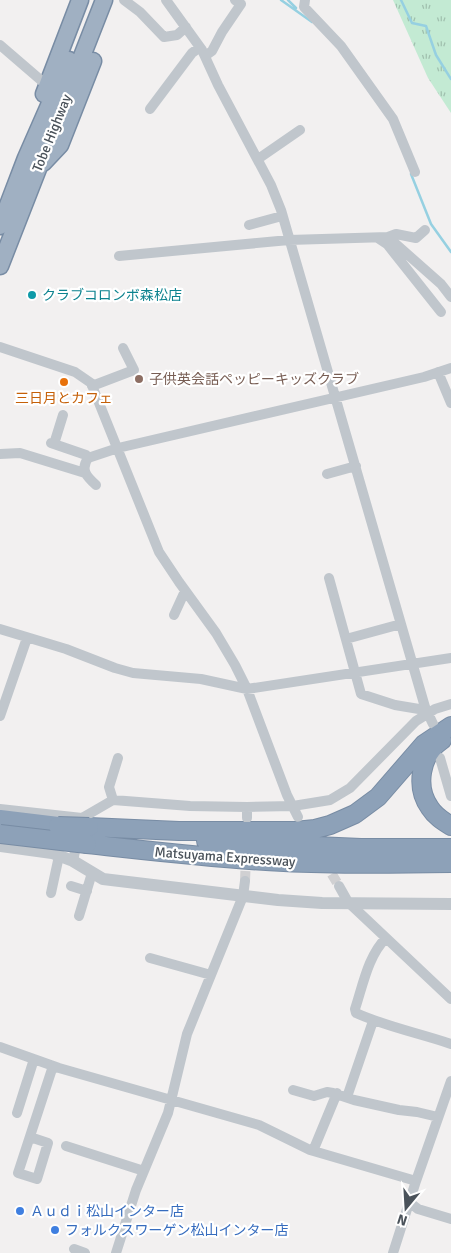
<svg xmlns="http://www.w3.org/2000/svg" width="451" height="1253" font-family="Signika,'Noto Sans JP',sans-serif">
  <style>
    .grass { fill: url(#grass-tufts) }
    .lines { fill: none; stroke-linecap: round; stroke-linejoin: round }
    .stream { stroke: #96d0e1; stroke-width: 2.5 }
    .minor-tunnel { stroke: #d0d0d2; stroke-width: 10; stroke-dasharray: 10 5; stroke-linecap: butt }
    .trunk-casing { stroke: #788ca4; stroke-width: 19 }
    .motorway-casing { stroke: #788ca4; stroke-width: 20 }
    .minor { stroke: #c0c6cc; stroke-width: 10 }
    .tertiary { stroke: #c0c6cc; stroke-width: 12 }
    .trunk { stroke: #a0b0c2; stroke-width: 16 }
    .motorway { stroke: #8da1b8; stroke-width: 18 }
    .motorway-bridge-casing { stroke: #788ca4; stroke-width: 20; stroke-linecap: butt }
    .motorway-bridge { stroke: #8da1b8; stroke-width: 18 }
    .culture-dot { fill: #0f9aa8; stroke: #fff; stroke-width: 2 }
    .education-dot { fill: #8d6e63; stroke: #fff; stroke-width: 2 }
    .food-dot { fill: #e8710a; stroke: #fff; stroke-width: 2 }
    .shop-dot { fill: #3f7fe0; stroke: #fff; stroke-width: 2 }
    .labels { text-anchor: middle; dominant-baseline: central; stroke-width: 4.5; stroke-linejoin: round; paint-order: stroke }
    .street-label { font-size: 14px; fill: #4a525a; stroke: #fff }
    .culture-label { font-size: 14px; fill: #0d838f; stroke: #fff; text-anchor: start }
    .education-label { font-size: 14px; fill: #785e54; stroke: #fff; text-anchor: start }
    .food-label { font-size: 14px; fill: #c56008; stroke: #fff }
    .shop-label { font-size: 14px; fill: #366cbe; stroke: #fff; text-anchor: start }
  </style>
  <defs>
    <pattern id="grass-tufts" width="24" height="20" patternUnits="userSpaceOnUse" patternTransform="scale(1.25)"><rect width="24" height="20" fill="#c3ead3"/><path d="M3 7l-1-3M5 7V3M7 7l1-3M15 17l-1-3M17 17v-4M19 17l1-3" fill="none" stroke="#a0c0ae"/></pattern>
  </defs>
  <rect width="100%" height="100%" fill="#f2f0f0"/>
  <path class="grass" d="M393 0H451V113L428 78Z"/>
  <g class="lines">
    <path class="stream" d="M281 0 312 22
      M288 0 296 8
      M401 0 412 23 426 26 436 55 451 79
      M411 174 431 224 451 252"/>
    <path class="minor-tunnel" d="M324 861 339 886
      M245 881 246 857"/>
    <g class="trunk-casing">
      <path id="trunk" d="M44 94 80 0
        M43 163 60 145 93 61
        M0 226 26 158 69 60
        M0 266 104 0"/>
    </g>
    <g class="motorway-casing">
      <path id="motorway" d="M442 740C420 755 415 787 430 808 435 816 443 821 451 826
        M0 819 58 826
        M89 827 179 831H295L315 829 330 825 355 814 378 797 424 744 451 726
        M206 841 361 848H451
        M87 844C152 851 218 859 284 862 339 865 395 864 451 863"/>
    </g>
    <path class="minor" d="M124 0 140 12 164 37 177 35 186 27
      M166 0 202 50 218 85 271 185 281 210 425 707 433 724
      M305 0 304 7 341 46 393 119 415 172
      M0 45 43 82 47 84
      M205 56 212 51 222 32 241 4 235 0
      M150 109 192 53 200 47
      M258 159 300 130
      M249 225 282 216
      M378 238 387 244 441 312
      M389 238 441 284 451 297
      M119 256 289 240 388 237 396 234 416 238 425 230
      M0 347 75 372 91 383 159 552 179 582 216 633 235 665 247 689 287 795 298 817
      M438 372 451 403
      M92 386 134 370 123 348
      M51 443 86 455 88 458
      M54 444 63 415
      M0 454 20 453 85 473
      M327 474 356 466
      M96 485C87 477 80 470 88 458L118 448 424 377 451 368
      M329 578 361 694 395 705 419 709 428 713
      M174 615 185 591
      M0 629 66 649 115 668 133 673 201 679 247 689 451 658
      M346 639 401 624
      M0 716 27 638
      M440 758 451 796
      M113 800 109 787 118 758
      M0 809 82 818
      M247 818V807
      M73 861 82 818 113 800 190 806 247 807 293 806 330 800 350 788 416 721 435 709 451 704
      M71 886 87 891
      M339 886 348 902 451 999
      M51 893 59 856
      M79 916 92 873
      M386 938C368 956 363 985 355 1009L356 1013C387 1027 419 1033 451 1044
      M150 958 211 975
      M0 1047 59 1068 259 1125 310 1150 416 1181 451 1081
      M293 1090 314 1096 327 1092 333 1093 354 1100 399 1110 417 1112 438 1117
      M347 1097 373 1021
      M17 1113 34 1059
      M30 1137 48 1143 37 1179 18 1173 53 1066
      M66 1146 144 1171
      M313 1151 337 1093
      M409 1202 418 1209 451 1219
      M74 1249 85 1253
      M116 1253 136 1190 168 1113 187 1034 243 896 245 881
      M393 1253 416 1181"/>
    <path class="tertiary" d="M0 846 52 853 73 861 103 879 278 900 322 903 451 904"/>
    <use href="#trunk" class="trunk"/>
    <use href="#motorway" class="motorway"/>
    <g class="motorway-bridge-casing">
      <path id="motorway-bridge" d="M58 826 89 827
        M0 834 87 844"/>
    </g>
    <use href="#motorway-bridge" class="motorway-bridge"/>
  </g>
  <circle class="culture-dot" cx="32" cy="295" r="5"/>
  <circle class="education-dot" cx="139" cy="379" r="5"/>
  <circle class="food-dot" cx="64" cy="382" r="5"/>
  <g class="shop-dot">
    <circle cx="20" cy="1211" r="5"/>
    <circle cx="55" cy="1230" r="5"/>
  </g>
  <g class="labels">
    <g class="street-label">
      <text transform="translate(52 133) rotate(-68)">Tobe Highway</text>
      <text transform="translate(225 857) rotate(4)">Matsuyama Expressway</text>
    </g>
    <g class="culture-label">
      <text x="42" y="295">クラブコロンボ森松店</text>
    </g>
    <g class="education-label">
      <text x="149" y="379">子供英会話ペッピーキッズクラブ</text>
    </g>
    <g class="food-label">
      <text x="64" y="398">三日月とカフェ</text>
    </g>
    <g class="shop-label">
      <text x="30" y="1211">Ａｕｄｉ松山インター店</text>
      <text x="65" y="1230">フォルクスワーゲン松山インター店</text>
    </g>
  </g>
  <g transform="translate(406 1208) rotate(198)" stroke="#ffffff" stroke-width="4" paint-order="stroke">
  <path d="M0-4L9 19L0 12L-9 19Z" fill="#4a525a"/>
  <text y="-8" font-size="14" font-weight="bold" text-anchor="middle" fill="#4a525a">N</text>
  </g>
</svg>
